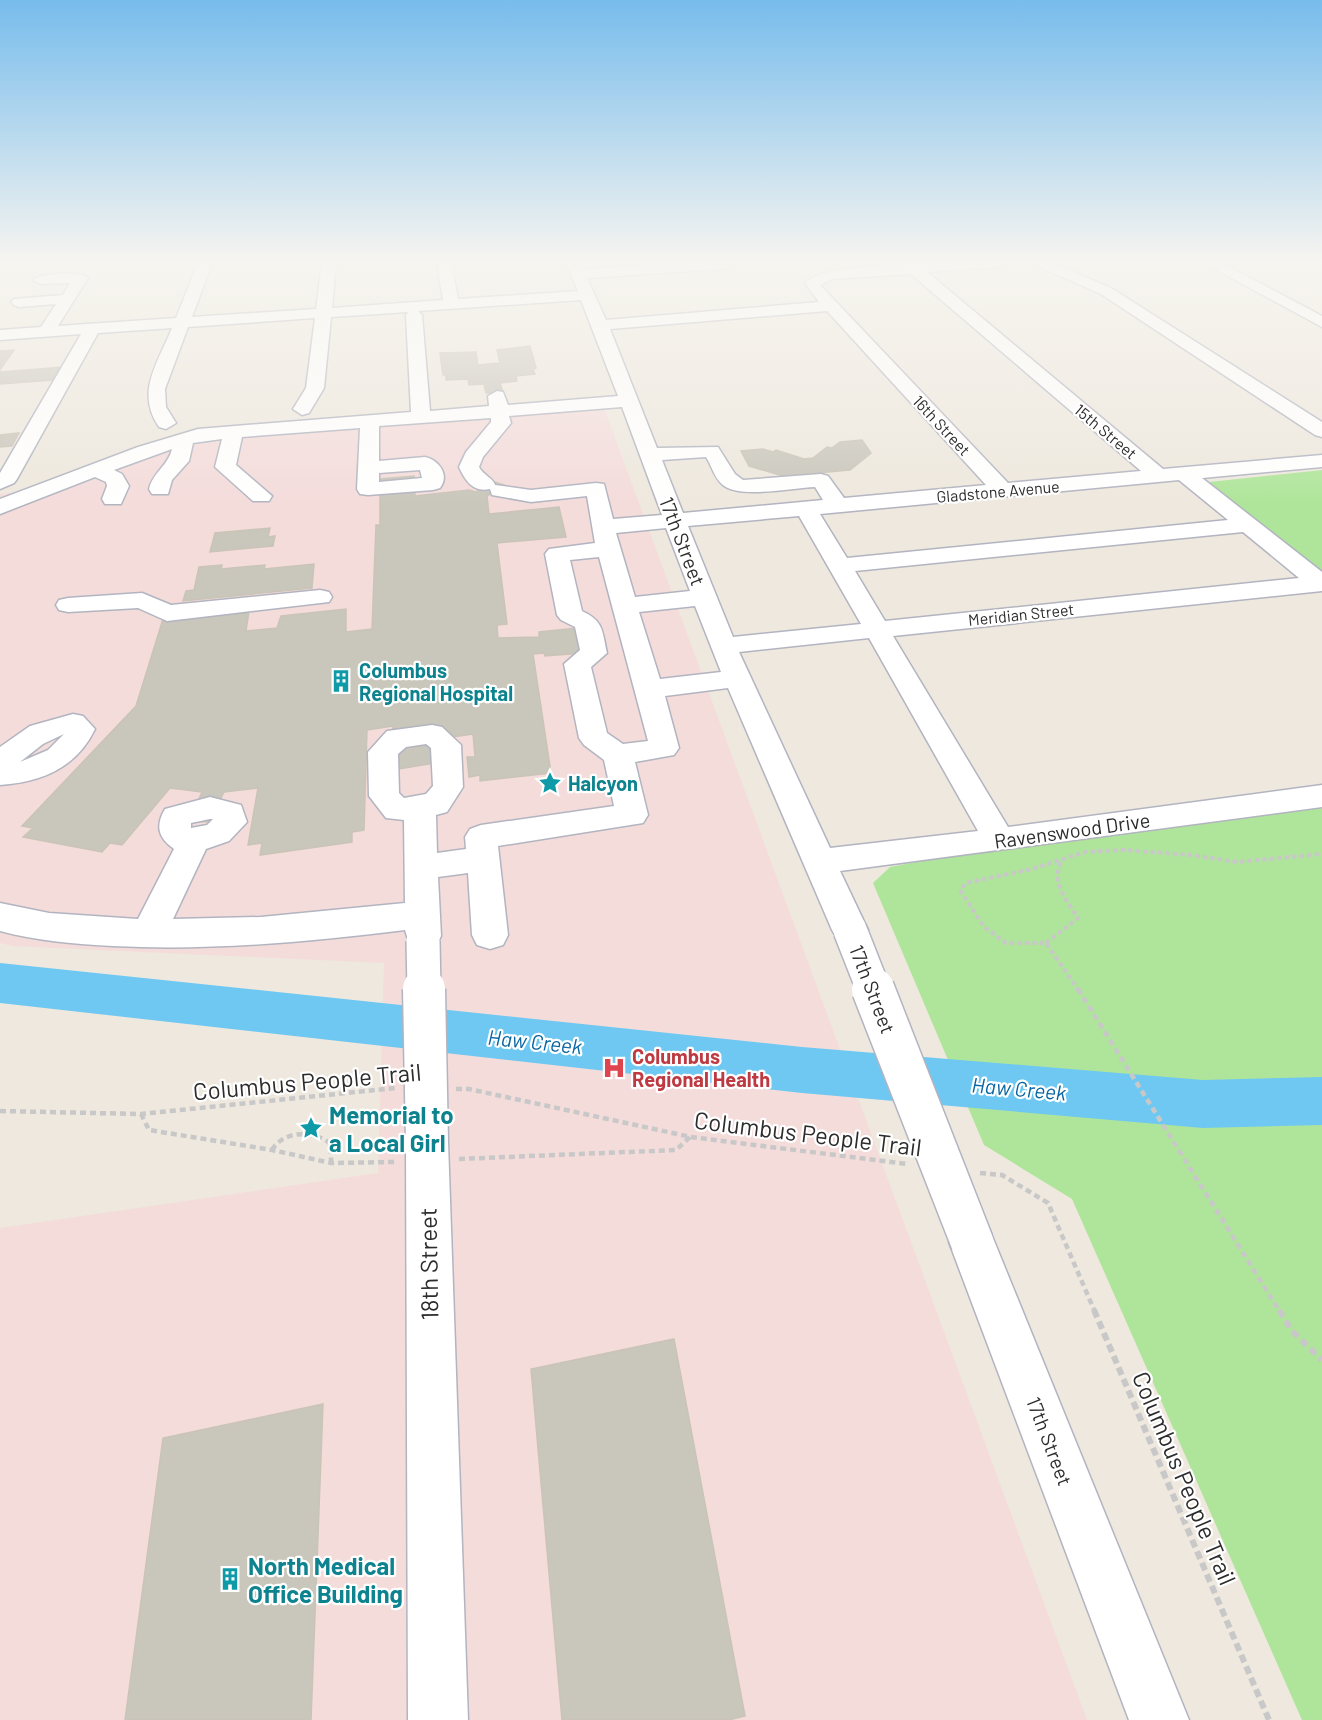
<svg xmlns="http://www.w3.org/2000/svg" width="1322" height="1720" font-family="Barlow,sans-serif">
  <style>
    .medical { fill: #f4dcdb }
    .green { fill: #afe59a }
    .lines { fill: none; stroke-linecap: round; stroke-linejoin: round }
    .river { fill: #6fc8f2; fill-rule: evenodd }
    .building { fill: #c9c6bc; stroke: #cac4b7; stroke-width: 1.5 }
    .minor-casing { stroke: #b2b4c0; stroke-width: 3 }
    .path-far2 { stroke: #c8c8c8; stroke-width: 4; stroke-dasharray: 4.5 3; stroke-linecap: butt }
    .path-far1 { stroke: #c8c8c8; stroke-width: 4.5; stroke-dasharray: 6 4; stroke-linecap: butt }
    .path { stroke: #c8c8c8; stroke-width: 6; stroke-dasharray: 8 4.5; stroke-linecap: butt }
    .minor { fill: #fff; fill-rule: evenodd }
    .minor-bridge-far1-casing { stroke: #b2b4c0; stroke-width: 36; stroke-linecap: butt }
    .minor-bridge-casing { stroke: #b2b4c0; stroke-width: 45; stroke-linecap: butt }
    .minor-bridge-far1 { stroke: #fff; stroke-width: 33 }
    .minor-bridge { stroke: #fff; stroke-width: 42 }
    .labels { text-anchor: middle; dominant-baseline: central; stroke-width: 4.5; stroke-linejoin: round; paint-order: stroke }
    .far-street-label { font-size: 16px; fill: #2c2c2c; stroke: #fff }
    .street-label { font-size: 20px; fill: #2c2c2c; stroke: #fff }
    .culture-label { font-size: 20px; font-weight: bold; fill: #0d838f; stroke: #fff; text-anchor: start }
    .health-label { font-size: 20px; font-weight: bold; fill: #be3a42; stroke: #fff; text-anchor: start }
    .water-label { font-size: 21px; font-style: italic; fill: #0a66a2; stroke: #fff }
    .near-street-label { font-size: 24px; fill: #2c2c2c; stroke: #fff }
    .near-culture-label { font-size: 24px; font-weight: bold; fill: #0d838f; stroke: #fff; text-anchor: start }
  </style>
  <rect width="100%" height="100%" fill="#eee8de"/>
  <path class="medical" d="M604 408 1087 1720H0V1228L378 1173 384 963 12 946 0 943V494L30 491 132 451 212 438Z"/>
  <path class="green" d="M1322 470V574L1209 482Z
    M1322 805V1720H1302L1072 1199 984 1145 873 883 890 867 959 854Z"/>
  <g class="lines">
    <path class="river" d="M0 963 802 1047 1203 1080 1322 1077V1125L1203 1128 802 1093 0 1003Z"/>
  </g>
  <path class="building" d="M530 346 536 368 533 369 535 374 516 376 517 381 500 383 503 392 486 393 484 384 469 385 468 379 446 380V375H443L440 353 476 352 478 365 500 363 497 350Z
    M14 350 0 370V351Z
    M62 367 54 380 0 384V372Z
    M19 433 12 446 0 447V435Z
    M862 440 871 453 850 470 783 476 749 466 741 451 763 449 773 452 776 450 804 459 813 458 827 447 832 448 840 442Z
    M414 476 415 496 469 490 476 492 492 481 504 485 487 496 489 514 559 507 566 537 497 543 507 624 497 625 498 638 539 637V632L577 628 583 653 545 656 544 653 533 654 551 773 480 781V775L469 777 467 757H475L473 734 438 739 440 762 392 770 393 726 367 730 364 830 352 832V842L260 855 262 843 248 845 258 788 224 792 209 822 189 821 202 792 170 788 122 845 110 843 102 852 23 837 33 828 22 826 136 706 163 619 249 611 246 631 277 628 281 616 346 609V632L372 629 376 525H380V479Z
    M270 528 268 537 275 536 273 546 210 552 215 533Z
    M314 564 312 588 183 601 186 591 194 590 199 567 222 565 221 569 265 565 264 569Z
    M674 1339 745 1716 729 1720H562L531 1369Z
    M323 1404 311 1720H125L163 1438Z"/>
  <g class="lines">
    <g class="minor-casing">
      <path id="minor" d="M198 263H212L192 317 316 309 322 263H336L332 308 443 300 437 263H451L458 299 578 291 566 263H580L583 269 684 263 730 265 723 269 587 278 606 320 819 302 805 283C824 260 972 263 1007 263L1000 267 927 272 1163 469 1322 455V467L1202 478 1322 572V591L893 636 1008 827 1322 785V807L840 871 868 930 862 940 850 944 838 940 832 930 728 688 665 696 679 748 674 755 635 762 648 815 643 823 498 846 508 935 503 945 490 949 477 945 472 935 468 873 438 877 441 936 436 946 423 950 410 946 405 930C308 942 210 951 113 946 75 944 37 941 0 931V903L49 913 138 919 174 849C158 838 155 826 165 809L210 797 241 805 247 822 229 841 206 849 173 919 261 917 405 903 404 820 386 818 369 796 368 752 387 731 432 725 442 727 461 745 463 787 447 812 436 815 437 853 466 849 465 837 470 829 481 825 614 806 604 760 584 745 579 738 564 664 580 650 575 627 561 620 557 615 545 554 549 549 595 543 587 496 531 502 492 495 490 489C473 493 465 480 459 467L466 452 491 422V418L379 426V461L425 457C439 460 450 475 440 488L433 490 368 495 360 494 357 489 360 428 242 437 236 465 272 496 269 501H253L215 467 222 439 193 443 189 461 172 480 168 494H152L149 489C153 472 168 466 172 449L114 470 122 474 129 486 121 504H105L102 499 107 486 106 482 95 477 0 514V499L138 447 198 429 411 412 406 315 408 312 331 317 324 388 309 413 302 415 293 409 306 388 315 318 188 327 165 389 166 407 176 423 166 429 159 427C135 392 158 363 172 328L98 333 17 479 14 483 0 489V473L81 334 0 340V330L41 327 56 304 19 307 14 305 11 302 14 299 63 295 70 283 40 284 33 280C39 273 82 271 88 278L58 326 176 318ZM911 274 1141 471 1008 483 820 285 833 279ZM581 300 618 396 508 405 503 392 497 391 488 396 489 406 430 411 422 315 418 311ZM827 311 986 485 844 498 828 476 821 474 743 480 735 474 718 447 657 448 610 329ZM622 407 662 515 613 519 604 484 596 483 531 490 495 485C493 478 483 475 479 467L483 457 511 423 509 416ZM706 457C712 466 714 478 723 485 738 499 794 488 815 487L823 500 683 513 662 460ZM420 470 422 478 379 482V473ZM1179 480 1228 520 847 558 820 514ZM799 516 861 624 733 637 688 526ZM666 528 690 591 635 597 616 533ZM1243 532 1299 578 885 621 855 571ZM599 557 648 741 623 744 607 733 591 667 607 653C602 631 604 621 582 611L570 560ZM695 606 721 672 660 679 639 612ZM869 638 978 831 830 848 739 652ZM426 744 431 748 433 786 426 794 404 798 399 793 398 754 406 747ZM210 819H213L207 825 191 828V823Z
        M1031 263H1052L1111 288 1322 422V437L1315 435 1101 294Z
        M1204 263H1222L1322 316V327Z
        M320 590 329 592 332 597 329 602 167 621 138 608 68 612 59 610 56 605 59 600 68 598 142 593 171 605Z
        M73 714 83 716 95 729C76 768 42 782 0 785V747L30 726ZM64 734 48 750 20 762 43 744Z
        M427 1122 442 1128 448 1142 468 1720H408L406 1142 412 1128Z
        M972 1219 988 1226 1189 1720H1129L949 1242 956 1226Z"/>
    </g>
    <path class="path-far2" d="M1046 943 1078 918C1066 899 1050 882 1062 860
      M1079 991 1046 943H1006L984 927 960 890 966 883 1032 869 1085 852 1124 850 1191 855 1237 862 1322 854"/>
    <path class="path-far1" d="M1078 989 1280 1312
      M456 1089H469L691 1137 907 1164
      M0 1111 141 1114 395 1088
      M141 1114 149 1130 272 1150 331 1163 395 1162
      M272 1150C284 1130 313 1130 331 1144V1163
      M459 1159 676 1150 690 1137
      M980 1173 1002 1175 1048 1203 1095 1312"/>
    <path class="path" d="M1094 1310 1269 1720
      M1279 1310 1292 1331 1322 1360"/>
    <use href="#minor" class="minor"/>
    <g class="minor-bridge-far1-casing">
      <path id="minor-bridge-far1" d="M850 930 874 991
        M423 941 424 991"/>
    </g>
    <g class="minor-bridge-casing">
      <path id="minor-bridge" d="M424 989 427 1142
        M873 989 972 1242"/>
    </g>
    <use href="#minor-bridge-far1" class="minor-bridge-far1"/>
    <use href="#minor-bridge" class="minor-bridge"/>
  </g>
  <linearGradient id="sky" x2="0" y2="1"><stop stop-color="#77bcec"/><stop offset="0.52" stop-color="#f7f5f0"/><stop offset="1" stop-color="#f7f5f0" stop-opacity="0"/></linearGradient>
  <rect width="1322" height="504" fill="url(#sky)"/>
  <defs>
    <g id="building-bare" transform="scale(1.8)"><path d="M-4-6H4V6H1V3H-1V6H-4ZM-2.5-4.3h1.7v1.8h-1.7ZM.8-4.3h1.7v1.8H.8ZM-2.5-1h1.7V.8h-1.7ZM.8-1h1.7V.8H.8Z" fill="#0f9aa8" stroke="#fff" stroke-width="2.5" paint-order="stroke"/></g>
    <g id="sight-bare" transform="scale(1.8)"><path d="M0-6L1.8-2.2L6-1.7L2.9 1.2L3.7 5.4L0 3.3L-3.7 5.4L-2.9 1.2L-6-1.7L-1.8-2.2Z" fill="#0f9aa8" stroke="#fff" stroke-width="2.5" paint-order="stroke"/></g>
    <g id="hospital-bare" transform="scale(1.8)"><path d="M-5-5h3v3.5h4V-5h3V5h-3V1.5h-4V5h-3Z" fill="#e0444e" stroke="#fff" stroke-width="2.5" paint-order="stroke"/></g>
  </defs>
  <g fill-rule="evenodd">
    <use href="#building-bare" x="341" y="681"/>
    <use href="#sight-bare" x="550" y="783"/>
    <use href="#hospital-bare" x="614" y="1068"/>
    <use href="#sight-bare" x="311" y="1128"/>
    <use href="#building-bare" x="230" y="1579"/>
  </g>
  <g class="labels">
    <g class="far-street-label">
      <text transform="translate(942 425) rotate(47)">16th Street</text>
      <text transform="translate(1106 431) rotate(40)">15th Street</text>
      <text transform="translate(998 491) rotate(-5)">Gladstone Avenue</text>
      <text transform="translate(1021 614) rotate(-6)">Meridian Street</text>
    </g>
    <g class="street-label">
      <text transform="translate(683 541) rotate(69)">17th Street</text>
      <text transform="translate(1072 830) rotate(-8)">Ravenswood Drive</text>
      <text transform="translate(873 989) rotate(69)">17th Street</text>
      <text transform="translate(1050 1441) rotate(69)">17th Street</text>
    </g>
    <g class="culture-label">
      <text x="359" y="670">Columbus<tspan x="359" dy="23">Regional Hospital</tspan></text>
      <text x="568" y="783">Halcyon</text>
    </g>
    <g class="health-label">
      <text x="632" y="1056">Columbus<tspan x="632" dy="23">Regional Health</tspan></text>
    </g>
    <g class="water-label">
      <text transform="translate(535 1041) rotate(6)">Haw Creek</text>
      <text transform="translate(1019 1088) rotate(5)">Haw Creek</text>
    </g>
    <g class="near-street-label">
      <text transform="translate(307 1081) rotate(-5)">Columbus People Trail</text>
      <text transform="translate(808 1133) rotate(7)">Columbus People Trail</text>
      <text transform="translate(428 1264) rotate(-91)">18th Street</text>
      <text transform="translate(1185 1478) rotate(67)">Columbus People Trail</text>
    </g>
    <g class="near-culture-label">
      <text x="329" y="1114">Memorial to<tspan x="329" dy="28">a Local Girl</tspan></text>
      <text x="248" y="1565">North Medical<tspan x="248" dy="28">Office Building</tspan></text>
    </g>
  </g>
</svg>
